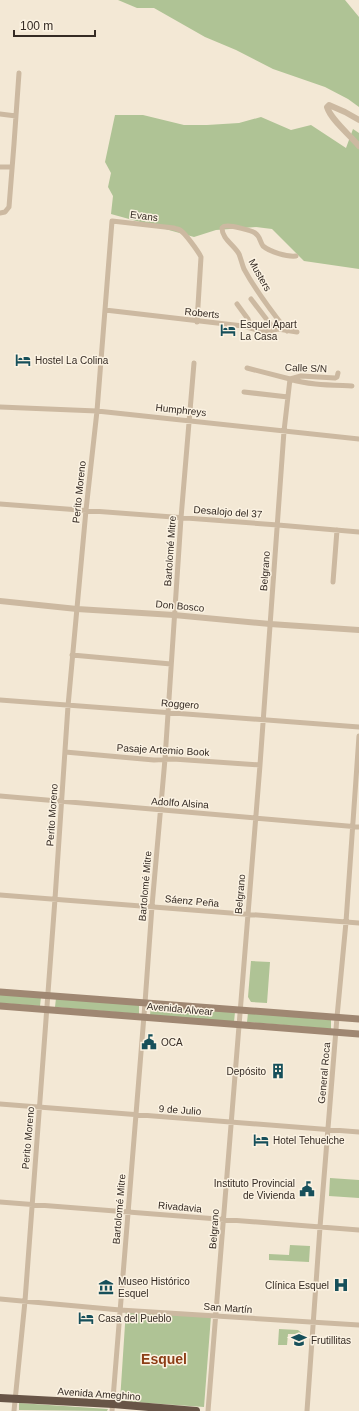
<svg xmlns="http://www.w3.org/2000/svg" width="359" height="1411" font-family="Helvetica,sans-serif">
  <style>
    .green { fill: #afc395 }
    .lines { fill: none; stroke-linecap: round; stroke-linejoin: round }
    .minor { stroke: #ccb9a1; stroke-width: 5 }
    .tertiary { stroke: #ccb9a1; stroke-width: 6 }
    .secondary { stroke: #9f8772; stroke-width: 7 }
    .trunk { stroke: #685547; stroke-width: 8 }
    .labels { text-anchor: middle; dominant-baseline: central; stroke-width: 3; stroke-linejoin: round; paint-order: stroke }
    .street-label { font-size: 10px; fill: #352b24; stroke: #fbf2e2 }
    .poi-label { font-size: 10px; fill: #352b24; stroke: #fbf2e2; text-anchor: start }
    .district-label { font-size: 14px; font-weight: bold; fill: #8c3e16; stroke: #fbf2e2 }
  </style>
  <rect width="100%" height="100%" fill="#f3e8d5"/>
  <path class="green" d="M118 0H345L359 17V107L348 99 325 87 273 69 236 50 205 37 154 8H137Z
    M115 115H143L184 125H207L239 123 261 117 291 130 311 125 346 148 353 129 359 133V269L304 261 272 229 256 227 216 230 194 237 111 214 113 196 108 187 111 173 105 162Z
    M251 961 270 962 267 1003 251 1002 248 997Z
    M0 994 41 997 40 1006 0 1003Z
    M56 998 139 1005V1014L55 1007Z
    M151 1006 235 1012 234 1022 150 1015Z
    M248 1013 331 1020V1029L247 1022Z
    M330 1178 359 1180V1198L329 1196Z
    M290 1245 310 1246 309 1262 269 1260V1254L289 1255Z
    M126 1309 211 1316 204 1407 120 1401Z
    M279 1329 298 1330 304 1335 303 1346H299V1334H288L287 1345H278Z
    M19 1403 108 1409 107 1411 19 1410Z"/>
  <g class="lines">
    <path class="minor" d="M0 114 16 116
      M0 167H12
      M0 213 5 212 9 207 14 144 19 73
      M251 299 274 329
      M237 304 248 319 251 328
      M105 310 243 326 264 332 278 329 297 332
      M287 331C271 311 256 291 244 269 242 264 241 259 239 254 234 245 222 239 222 228 224 226 224 226 228 226 232 226 251 230 255 233 260 236 260 242 263 246 270 252 287 257 296 256
      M247 368 290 379 301 376 335 378 337 377 338 373
      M244 392 288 397
      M0 407 97 411 359 439
      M0 504 278 525 359 532
      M333 582 337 530
      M72 655 171 664
      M0 700 359 727
      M65 752 154 760 173 759 260 765
      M0 796 359 827
      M0 895 359 923
      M0 1104 359 1132
      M0 1202 359 1230
      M0 1299 120 1310 359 1325
      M14 1411 25 1301 55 899 68 706 86 510 97 411 112 221 174 228C176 229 178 229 180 230 185 233 198 251 201 257L197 322
      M112 1411 145 1003 152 906 165 759 181 518 194 363
      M208 1411 260 765 284 431 290 379C309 385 331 385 352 386
      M307 1411 320 1227 337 1017 346 922 359 736"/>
    <path class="tertiary" d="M359 120 345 112 329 105 327 107C331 120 350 135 359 146
      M0 601 77 609 174 615 270 624 359 630"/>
    <path class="secondary" d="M0 992 359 1019
      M0 1006 359 1034"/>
    <path class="trunk" d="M0 1398 113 1404 196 1411"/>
  </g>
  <defs>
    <g id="hotel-bare" transform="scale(1.2)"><path d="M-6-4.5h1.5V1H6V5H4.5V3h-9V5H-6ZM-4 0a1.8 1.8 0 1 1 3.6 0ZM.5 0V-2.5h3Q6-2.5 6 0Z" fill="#164f5a" stroke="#fbf2e2" stroke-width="2.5" paint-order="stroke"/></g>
    <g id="civic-bare" transform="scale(1.2)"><path d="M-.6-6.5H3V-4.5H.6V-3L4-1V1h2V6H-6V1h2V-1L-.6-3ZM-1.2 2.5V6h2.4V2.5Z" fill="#164f5a" stroke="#fbf2e2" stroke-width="2.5" paint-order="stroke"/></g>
    <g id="building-bare" transform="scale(1.2)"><path d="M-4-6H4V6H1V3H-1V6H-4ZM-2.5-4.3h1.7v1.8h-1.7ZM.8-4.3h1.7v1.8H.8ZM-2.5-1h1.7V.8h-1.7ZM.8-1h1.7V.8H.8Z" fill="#164f5a" stroke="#fbf2e2" stroke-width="2.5" paint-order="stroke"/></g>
    <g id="hospital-bare" transform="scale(1.2)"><path d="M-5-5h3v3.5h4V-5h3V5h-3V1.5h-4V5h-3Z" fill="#164f5a" stroke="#fbf2e2" stroke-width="2.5" paint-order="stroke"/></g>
    <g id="museum-bare" transform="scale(1.2)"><path d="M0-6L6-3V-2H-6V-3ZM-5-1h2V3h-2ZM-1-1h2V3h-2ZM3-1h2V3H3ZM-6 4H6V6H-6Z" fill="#164f5a" stroke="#fbf2e2" stroke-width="2.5" paint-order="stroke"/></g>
    <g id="school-bare" transform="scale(1.2)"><path d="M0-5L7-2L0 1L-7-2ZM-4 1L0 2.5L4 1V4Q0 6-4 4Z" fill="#164f5a" stroke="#fbf2e2" stroke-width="2.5" paint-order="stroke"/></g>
  </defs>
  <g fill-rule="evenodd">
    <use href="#hotel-bare" x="228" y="330"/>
    <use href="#hotel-bare" x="23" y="360"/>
    <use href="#civic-bare" x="149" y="1042"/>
    <use href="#building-bare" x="278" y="1071"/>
    <use href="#hotel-bare" x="261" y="1140"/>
    <use href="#civic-bare" x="307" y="1189"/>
    <use href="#hospital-bare" x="341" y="1285"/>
    <use href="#museum-bare" x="106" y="1287"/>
    <use href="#hotel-bare" x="86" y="1318"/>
    <use href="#school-bare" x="299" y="1340"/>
  </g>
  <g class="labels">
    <g class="street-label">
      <text transform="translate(144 216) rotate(7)">Evans</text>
      <text transform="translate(260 275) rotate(61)">Musters</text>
      <text transform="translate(202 313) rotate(6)">Roberts</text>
      <text transform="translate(306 368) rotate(2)">Calle S/N</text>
      <text transform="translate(181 410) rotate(6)">Humphreys</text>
      <text transform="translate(79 492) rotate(-84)">Perito Moreno</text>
      <text transform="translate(228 512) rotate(4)">Desalojo del 37</text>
      <text transform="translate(170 551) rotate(-86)">Bartolomé Mitre</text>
      <text transform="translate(265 571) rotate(-86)">Belgrano</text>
      <text transform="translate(180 606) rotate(5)">Don Bosco</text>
      <text transform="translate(180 704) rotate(4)">Roggero</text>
      <text transform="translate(163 750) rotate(3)">Pasaje Artemio Book</text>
      <text transform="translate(180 803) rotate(4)">Adolfo Alsina</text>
      <text transform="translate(52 815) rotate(-86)">Perito Moreno</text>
      <text transform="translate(145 886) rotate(-85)">Bartolomé Mitre</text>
      <text transform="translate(240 894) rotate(-85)">Belgrano</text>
      <text transform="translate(192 901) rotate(5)">Sáenz Peña</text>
      <text transform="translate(180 1009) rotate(5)">Avenida Alvear</text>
      <text transform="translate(324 1073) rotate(-85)">General Roca</text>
      <text transform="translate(180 1110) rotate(4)">9 de Julio</text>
      <text transform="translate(28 1138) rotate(-85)">Perito Moreno</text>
      <text transform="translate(180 1207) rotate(5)">Rivadavia</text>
      <text transform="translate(119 1209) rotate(-85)">Bartolomé Mitre</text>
      <text transform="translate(214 1229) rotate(-86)">Belgrano</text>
      <text transform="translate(228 1308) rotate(4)">San Martín</text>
      <text transform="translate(99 1394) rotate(4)">Avenida Ameghino</text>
    </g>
    <g class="poi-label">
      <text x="240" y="324">Esquel Apart<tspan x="240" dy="12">La Casa</tspan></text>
      <text x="35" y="360">Hostel La Colina</text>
      <text x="161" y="1042">OCA</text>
      <text x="266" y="1071" text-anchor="end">Depósito</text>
      <text x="273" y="1140">Hotel Tehuelche</text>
      <text x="295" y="1183" text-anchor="end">Instituto Provincial<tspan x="295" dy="12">de Vivienda</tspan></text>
      <text x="118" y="1281">Museo Histórico<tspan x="118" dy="12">Esquel</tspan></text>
      <text x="329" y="1285" text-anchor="end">Clínica Esquel</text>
      <text x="98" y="1318">Casa del Pueblo</text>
      <text x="311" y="1340">Frutillitas</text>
    </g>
    <g class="district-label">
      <text x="164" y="1359">Esquel</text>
    </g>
  </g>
  <path d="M14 30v6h81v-6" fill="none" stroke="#352b24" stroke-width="2"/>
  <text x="20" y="30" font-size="12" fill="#352b24" stroke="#fbf2e2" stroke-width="3" paint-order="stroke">100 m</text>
</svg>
